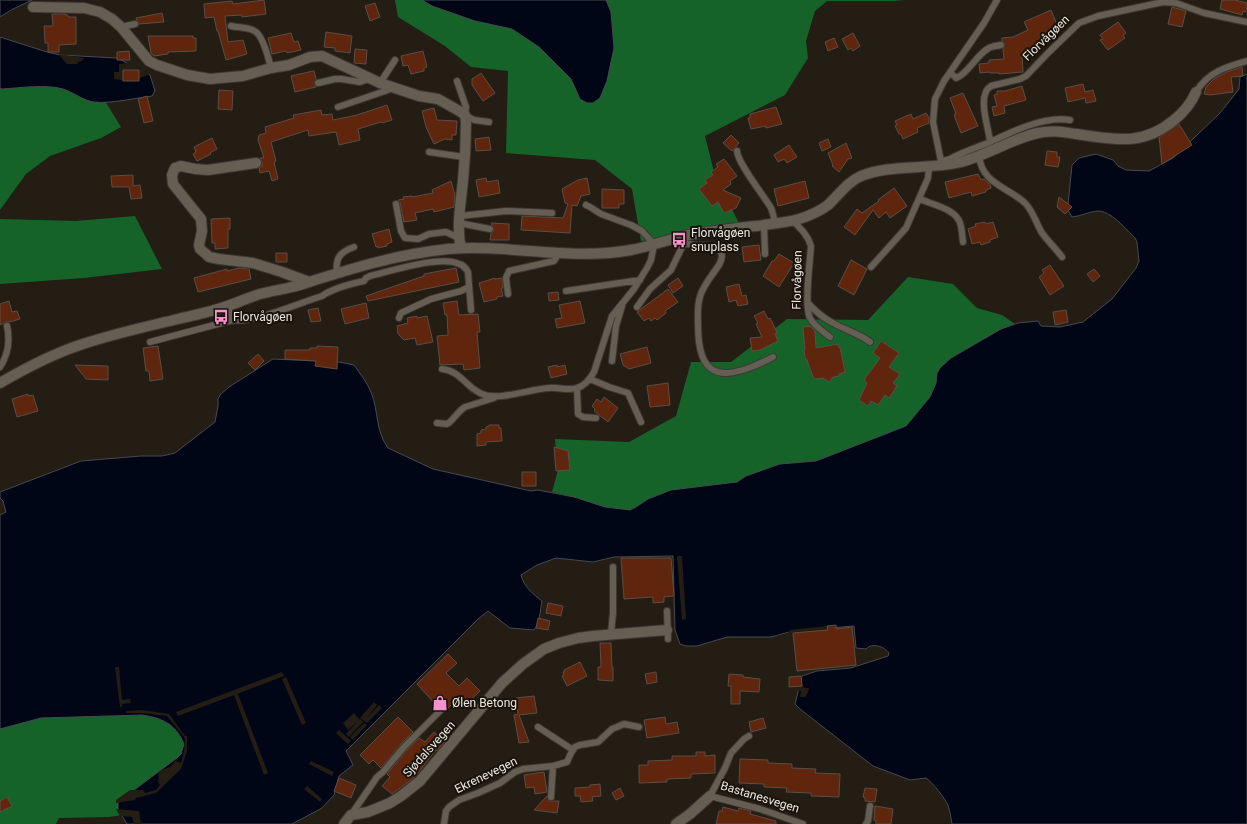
<svg xmlns="http://www.w3.org/2000/svg" width="1247" height="824" font-family="Roboto,sans-serif">
  <style>
    .forest { fill: #16632a }
    .water { fill: #000615; stroke: #464a52 }
    .pier { fill: #231d14 }
    .building { fill: #60260d; stroke: #5a4d48 }
    .lines { fill: none; stroke-linecap: round; stroke-linejoin: round }
    .lane-casing { stroke: #3d3833; stroke-width: 8 }
    .street-casing { stroke: #3d3833; stroke-width: 12 }
    .secondary-casing { stroke: #3d3833; stroke-width: 12 }
    .lane { stroke: #655e53; stroke-width: 6 }
    .street { stroke: #655e53; stroke-width: 10 }
    .secondary { stroke: #655e53; stroke-width: 10 }
    .labels { text-anchor: middle; dominant-baseline: central; stroke-width: 4; stroke-linejoin: round; paint-order: stroke }
    .street-label { font-size: 12px; fill: #ebe7e0; stroke: #19140b }
    .poi-label { font-size: 12px; fill: #ebe7e0; stroke: #19140b; text-anchor: start }
  </style>
  <rect width="100%" height="100%" fill="#231d14"/>
  <path class="forest" d="M395 0H422L432 6 475 21 512 29 539 47 571 79 580 99 587 103H593L600 98 607 81 611 12 606 0H904L894 1H827L815 11 806 41 808 58 785 95 705 136 715 176 743 231 641 241 632 189 595 160 506 153 508 71 471 67 445 46 398 17Z
    M32 87H57L65 89 93 102 105 101 121 127 101 138 50 156 26 174 0 210V88Z
    M135 216 162 269 84 278 0 284V219L76 221Z
    M908 277 953 284 977 308 1002 315 1015 324 1001 329 951 358 940 368 937 373 936 383 930 397 906 426 816 461 780 464 746 476 737 482 671 490 648 499 636 507 630 510 605 507 574 497 552 492 558 470 555 439 629 442 676 416 691 362H731L787 319 868 320Z
    M142 715C162 718 176 724 184 744L181 754 177 758 118 802 122 815 109 817 59 818 56 824H0V729L41 718Z"/>
  <path class="water" d="M0 0H32L11 10 0 17Z
    M422 0H606L611 12 614 48 607 81 600 98 593 103H587L580 99 571 79 539 47 512 29 475 21 432 6Z
    M0 37 47 52 60 55 117 58 150 75 155 91 152 96C136 98 110 104 94 102 84 101 73 92 63 89 46 84 19 88 2 89L0 88Z
    M1247 74V824H952C951 818 950 811 948 805 944 797 933 783 926 778L910 780 873 766 800 709 795 704 802 676 817 671 851 668 888 656 889 653C885 647 872 642 866 649L856 648 854 626 793 631 771 637H727L697 646H686L680 644 675 630 673 556 614 557 593 562 556 558 537 565 521 575C524 587 533 594 542 601 540 611 540 622 534 630L510 628 488 611 478 619 346 751 353 765 339 776 334 795 322 808 292 824H127L118 809V802L177 758 181 754 184 744C176 724 162 718 142 715L41 718 0 729V515L6 512 3 501 0 498V492L81 461 141 456H162L175 453 215 422 218 406V399L220 395 229 387 273 359 339 362 354 365C360 374 367 382 371 392 379 412 375 430 388 448L433 469 531 491 538 490 574 497 605 507 630 510 636 507 648 499 671 490 737 482 746 476 780 464 816 461 906 426 930 397 936 383 937 373 940 368 951 358 1001 329 1018 323 1038 321 1041 326 1060 327 1083 322 1112 299 1136 268 1139 261 1137 242 1135 238C1126 229 1110 210 1097 211 1089 212 1081 216 1072 217L1068 210V204L1072 165 1079 158 1096 154 1113 160 1118 166 1126 170 1149 171 1173 158 1220 113 1239 89 1240 77Z"/>
  <path class="pier" d="M59 54 84 58 82 61 78 62 77 64H67L59 55Z
    M127 63H131L148 72 150 74 138 79V81H122V80L114 79V72H119V64Z
    M677 556H682L686 619 682 620Z
    M827 626 828 629 793 633 776 638V636L788 633 790 630Z
    M115 667H119L122 700 130 699 131 703 122 704V707H120Z
    M282 672 284 676 237 694H238L268 773 264 775 234 695 178 716 176 712Z
    M801 675 803 686 804 687V688H809L808 692 805 697H800L801 691H796L798 686H802Z
    M286 677 306 723 302 725 282 679Z
    M374 702 377 705 366 719 379 705 382 708 367 723 360 718Z
    M142 710 169 714 185 736H187V751L181 769 156 793 136 798 135 800 116 803V800L130 790H143L145 793 156 790 160 785 158 781 159 780 158 774 161 770 170 767 173 764 175 761 181 763 184 752 185 740 184 737 167 716 141 713H126V711Z
    M354 713 360 720 361 719 363 722 349 737 346 734 358 721 348 730 343 723Z
    M364 723 367 725 353 740 350 737Z
    M339 730 351 741 348 744 336 733Z
    M311 761 334 772 332 776 309 764Z
    M307 786 322 799 320 802 304 789Z
    M116 809 139 811 141 824H134L132 817 120 816Z"/>
  <path class="building" d="M264 0 266 14 242 17V15L225 16 228 42 243 40 247 54 226 60 218 31H217L214 17 205 18 204 4 232 1 233 4Z
    M1222 0H1235L1247 3V12L1243 11 1242 15 1220 9Z
    M375 3 380 17 370 21 365 6Z
    M1172 7 1186 11 1182 27 1168 24Z
    M1051 10 1058 27 1048 31 1049 33 1040 37 1043 45 1022 54 1023 72 999 74V73H990V72L980 73 979 64 989 63V60L1004 59 1003 49 1005 44 1002 41V38L1013 37 1028 30 1024 22Z
    M162 13 164 22 139 24 136 18Z
    M52 14H66L69 17H76V44L59 45V52H48V43H45L44 26H53Z
    M1118 22 1126 33 1123 35 1125 38 1108 50 1100 40 1103 39 1100 35Z
    M326 32 352 36 350 53 335 51V48L324 47Z
    M291 33 294 42 298 41 301 50 287 53 286 51 272 54 268 38Z
    M853 33 860 46 853 51 851 48 848 50 842 39Z
    M148 36H193V38H196V51L168 52V54L154 56 151 53Z
    M834 38 838 47 828 51 825 42Z
    M355 49 367 50 366 64 354 63Z
    M129 51 130 60H117V52Z
    M423 51 427 67 424 68V71L411 74 408 65 403 66 401 56Z
    M1242 67 1243 76 1231 77 1233 92 1210 95 1204 94 1206 87 1214 79 1227 72Z
    M123 70H139V81H123Z
    M313 71H314L316 79 314 84 316 87 295 92 291 76Z
    M481 73 495 93 483 101 472 85V79Z
    M1083 84 1085 92 1093 90 1096 101 1086 103 1085 98 1068 102 1065 88Z
    M1022 86 1026 100 1004 106 1005 113 994 116 992 107 997 106 994 95 997 94V91H1005Z
    M219 90 233 91 232 110 218 109Z
    M963 93 978 126 961 133 954 115 956 114 950 98Z
    M147 96 153 121 144 123 138 99Z
    M387 105 392 120 382 123 381 122 358 129 360 140 339 145 336 132 309 136 308 130 271 142 276 161 274 162 278 179 272 181 269 171 260 173 259 169 262 166V162L260 158H264L258 140 259 135 266 133 265 127 294 118 293 115 321 110 322 115 332 114 333 120 357 115Z
    M776 107 782 124 766 128V126L751 129 748 118H750V114Z
    M434 108 437 120 457 121 456 135H452V140L445 139 434 144 426 127 422 111Z
    M926 113 929 118V123L917 128 918 132 903 139 901 134H899L895 126 897 125 895 121 911 114 913 119Z
    M1179 124 1192 145 1162 164 1159 137Z
    M731 135 739 143 732 151 723 143Z
    M489 137 491 150 476 151 475 139Z
    M212 138 217 149 210 153 211 154 197 161 193 154 196 152 194 147Z
    M828 139 831 147 822 151 819 143Z
    M846 143 852 158 848 159 839 172 832 166 833 165 828 153Z
    M789 145 797 157 787 163 784 159 778 162 774 155Z
    M1047 151 1057 152V157H1060L1058 167 1045 165Z
    M724 159 737 176 730 181 731 184 723 190 741 198 736 208 724 213 718 202 712 206 699 189 707 183 705 180 713 175 711 172 718 167 716 164Z
    M978 174 981 180 984 179 990 184 991 188 986 190V192L972 196 971 192 949 198 945 182Z
    M133 175V186L140 185 142 198 131 199 129 187H112L111 176Z
    M486 178 487 182 498 180 500 193 479 197 476 180Z
    M587 178 590 194 581 196 577 206 572 205 570 233 521 230 522 216 563 218 568 204 565 203 562 189 578 180Z
    M451 181 455 195 454 207 434 212 433 209 415 213 417 220 404 222 400 203 398 200 404 199 403 197 412 196V197L433 193 432 190Z
    M805 181 809 198 778 206 774 189Z
    M894 188 907 206 890 218 886 212 879 218 873 210 855 235 844 227 857 209 862 213 879 201 878 200Z
    M602 189 624 190V204H619V208H602Z
    M1059 197 1072 207 1065 214 1057 207Z
    M230 218V229H228V248L215 249V243H212L211 219Z
    M985 222 986 224 993 222 998 237 990 240V242L981 245 980 242 972 244 968 229 976 226 975 224Z
    M491 223 509 224V240H490L491 233 493 232 494 229Z
    M389 229 392 242 387 244V246L378 248V246L376 247 372 234Z
    M759 245 761 260 744 262 742 247Z
    M276 253H287V262H276Z
    M779 254 794 263 779 287 763 276 772 261H774Z
    M851 260 867 269 854 295 838 286Z
    M1050 265 1064 286 1050 295 1039 277 1044 273 1042 270Z
    M239 268 249 269 251 279 198 292 194 278 227 269V271Z
    M456 268 459 282 368 301 366 296 424 276V274Z
    M1094 269 1100 276 1093 282 1087 274Z
    M495 278V279L502 278 503 288H501L503 296 497 297V299L484 302 479 283Z
    M678 278 683 286 673 293 668 285Z
    M739 284 742 296 746 295 748 304 738 306 736 300 729 302 726 287Z
    M668 289 678 302 665 311 666 313 657 320 655 318 651 321 649 318 644 321 637 312Z
    M558 292 559 300 549 301 548 293Z
    M9 301 12 312 17 311 20 319 9 322H6L0 325V304Z
    M457 301 459 315 478 314 480 332H477L480 368 464 370 463 364 440 365 437 336 448 335 447 315H445L443 303Z
    M580 301 585 323 557 328 555 319 562 318 559 305Z
    M366 303 369 318 345 324 341 309Z
    M318 308 321 321 311 322 308 310Z
    M1066 310 1068 322 1055 325 1053 312Z
    M764 311 768 319 770 318 776 330 777 333 775 334 778 341 760 350 752 351 750 338 762 337 756 324 758 323 754 316Z
    M417 316V318L427 316 433 342 417 345 415 338 404 340 398 334 397 326 408 323 407 318Z
    M810 326 815 331 816 348 838 344 839 348 840 347 845 372 839 374V376L833 377 829 382 823 378 815 379 813 377 807 360 805 358 804 349H805L803 327Z
    M881 341 899 353 889 367 900 374 893 383 897 386 889 398 885 395 878 405 871 401 868 406 859 400 867 383 864 380 880 358 873 353Z
    M158 346 163 379 150 381 149 371H146L143 348Z
    M317 346 338 347 337 369 315 366 316 361 285 359V350H310V348H317Z
    M647 347 651 363 629 369 623 365 620 354Z
    M258 354 264 361 255 370 248 363Z
    M75 365 108 366V380L86 379Z
    M557 365V367L565 365 567 374 551 378 548 367Z
    M668 383 670 405 650 407 647 386Z
    M28 394 29 396 33 395 38 411 17 417 12 399Z
    M604 397 618 408 608 422 594 411 595 409 592 406 597 399 601 402Z
    M489 425H499V428H501L502 441 486 442V445L477 446V434L481 433V430L486 429V427L489 426Z
    M554 447 568 451 570 470 556 471Z
    M522 472H536V486H522Z
    M621 558H671L674 596 664 597V602L653 603V597L624 599Z
    M548 603 563 606 561 616 546 613Z
    M538 618 550 621 548 630 536 628Z
    M836 625V629L852 627 856 665 797 671 793 633 828 630 827 626Z
    M600 643H611L612 667H613V681L598 680V667H601Z
    M448 654 457 663 446 673 459 686 467 678 480 691 464 706 457 699 444 712 443 708 438 707 417 684Z
    M580 662 587 676 567 686 562 676 564 675 563 672 565 671 564 670Z
    M656 672 657 682 647 684 645 674Z
    M729 674 743 675V677L760 679 759 692 740 691V704H731V686H728Z
    M801 676 802 686 789 687V677Z
    M534 696 537 713 519 715 529 742 519 743 514 715 518 714 516 698Z
    M398 717 413 732 401 744 381 768 373 760 369 764 360 755Z
    M665 717 666 724 677 722 679 733 647 738 644 720Z
    M763 718 766 728 751 732 749 722Z
    M434 732 445 741 437 751 436 750 415 777 392 794 382 786 390 777 387 774 407 750 419 738 425 742Z
    M696 752H705V756L715 755V773L691 774V778L667 779V782L639 783V765H648V761L672 760V756H696Z
    M740 759 768 760V763L792 764V768L816 769 815 773 840 774 839 797 811 796V793L786 792 787 788 764 787V784L739 783Z
    M544 772 547 792 535 794 534 787 526 788 524 775Z
    M339 778 356 785 351 798 334 791Z
    M600 784 601 796 592 797 593 801 581 802 580 796H575V788L590 787V785Z
    M620 788 624 796 616 800 612 793Z
    M865 788 877 789 875 802 865 801V798L863 797Z
    M547 796 549 801H559L557 813 534 810Z
    M7 797 12 806 0 812V801Z
    M875 806 893 809 891 824H876V821L874 820Z
    M723 807 738 811 739 808 751 811 750 814 776 821V824H716L719 811H722Z"/>
  <g class="lines">
    <g class="lane-casing">
      <path id="lane" d="M231 26C239 28 250 27 256 32 263 37 269 60 271 68
        M121 27 135 24
        M950 72 956 78C969 73 976 55 989 48 992 46 997 46 1001 45
        M457 81 466 107 465 115 474 120 489 122
        M318 83 335 79H341L360 82 366 80 367 77
        M380 83 395 60
        M1196 92C1208 72 1226 67 1247 61
        M338 107 394 88
        M990 142C989 128 976 95 991 86L1020 79 1026 76 1048 53 1079 23 1098 16 1163 2 1176 3 1204 13 1247 22
        M737 151C737 162 764 196 771 208 773 213 774 218 775 223
        M429 152 464 157
        M979 156C982 184 1008 187 1025 203 1033 211 1036 223 1042 233 1048 241 1056 249 1062 257
        M943 161 950 159C962 152 976 148 990 142 1013 131 1044 116 1070 120
        M942 166 933 122 935 99 944 81 984 23 997 0
        M920 199C932 205 955 208 960 223 962 228 962 235 963 242
        M396 204 401 231 405 238 418 239 429 234 446 232 459 238
        M460 216 506 211 552 213
        M792 220C800 228 808 235 811 246 810 261 804 307 810 318 814 326 824 332 830 337
        M459 223 490 229
        M764 225 765 254
        M684 243 694 245 715 246 720 249C723 256 722 259 719 265 713 274 702 287 700 297 697 305 698 315 698 324 698 344 700 374 727 373 743 372 759 364 773 357
        M871 267 906 228 928 178 929 167
        M337 273C335 258 340 252 354 247
        M566 291 640 280
        M508 294 506 278 509 271 554 261 556 258 557 253
        M808 303C815 311 823 318 833 323 845 330 858 333 870 342
        M227 306 233 320C255 323 299 303 322 296 333 288 350 284 364 281L366 278 370 276C391 271 440 255 459 264 463 265 466 268 468 272L471 310
        M637 307 650 289 671 270 684 243 683 239
        M399 318 401 313 431 299 461 291 469 287
        M150 342 233 320
        M612 361 616 326 622 306
        M0 367C8 355 10 340 7 326
        M442 369C462 371 467 390 485 395 501 400 531 389 549 388 558 387 568 391 577 388 585 386 590 379 594 372L612 316 634 289 647 268 651 260 654 245V244L642 231 631 225 601 214 590 207 586 205
        M590 379 609 387 628 393 641 422
        M577 388 578 414 583 417 596 418
        M437 423 447 424 450 422 461 410 465 407 494 398
        M667 611 668 639
        M611 634 613 613V567
        M538 727 573 750
        M749 736 744 739 731 753 725 768 710 796 760 809 803 824
        M551 797 553 766
        M351 815 377 777 383 772 404 747 440 711
        M444 824 446 811 449 807 459 800 478 793 500 783 515 772 523 769 553 766 567 762 571 753 575 747 580 745 598 742 612 729 617 727 624 724 639 727
        M866 824 868 821 870 806"/>
    </g>
    <g class="street-casing">
      <path id="street" d="M33 7 84 8 100 12 112 19 121 27 149 61 157 65 187 75 210 79 243 76 271 68 289 65 310 57 322 56 380 83 419 96 438 99 461 112 465 115 466 122C466 141 465 161 463 180 461 202 456 227 461 248
        M256 163 208 170 195 169 181 166 175 168 172 175 173 184 201 219 202 231 199 245 200 249 206 254 209 257 219 259 253 263 282 272 309 282
        M344 824 351 815 368 812 390 803 401 796 420 781 502 683 523 664 544 649 559 643 578 638 593 636 667 630
        M676 824 690 814 710 796"/>
    </g>
    <g class="secondary-casing">
      <path id="secondary" d="M0 383C26 368 52 354 80 345 112 334 145 327 178 319 194 315 211 312 227 306 237 303 247 298 257 295 273 290 290 289 306 283 353 268 399 254 448 249 509 244 571 261 631 250 652 246 672 238 693 234 714 231 735 228 756 226 770 224 785 223 799 219 809 216 820 211 828 205 839 195 847 182 861 176 890 164 929 170 961 162 988 155 1011 139 1038 133 1051 130 1063 132 1076 134 1113 139 1141 147 1173 121 1183 113 1191 104 1196 92"/>
    </g>
    <use href="#lane" class="lane"/>
    <use href="#street" class="street"/>
    <use href="#secondary" class="secondary"/>
  </g>
  <defs>
    <g id="bus-bare" transform="scale(1.2)"><path d="M-5-6H5V4H4V6H2V4H-2V6H-4V4H-5ZM-3.5-4V0h7V-4ZM-3.5 1.2v1.5H-2V1.2ZM2 1.2v1.5H3.5V1.2Z" fill="#f790cd" stroke="#19140b" stroke-width="2.5" paint-order="stroke"/></g>
    <g id="shop-bare" transform="scale(1.2)"><path d="M-5-2.5h2.3a2.7 3.5 0 0 1 5.4 0H5L5.5 6h-11ZM-1.5-2.5h3a1.5 2.3 0 0 0-3 0Z" fill="#f790cd" stroke="#19140b" stroke-width="2.5" paint-order="stroke"/></g>
  </defs>
  <g fill-rule="evenodd">
    <use href="#bus-bare" x="679" y="240"/>
    <use href="#bus-bare" x="221" y="317"/>
    <use href="#shop-bare" x="440" y="703"/>
  </g>
  <g class="labels">
    <g class="street-label">
      <text transform="translate(1046 38) rotate(-44)">Florvågøen</text>
      <text transform="translate(797 280) rotate(-89)">Florvågøen</text>
      <text transform="translate(429 749) rotate(-48)">Sjødalsvegen</text>
      <text transform="translate(486 775) rotate(-26)">Ekrenevegen</text>
      <text transform="translate(760 797) rotate(17)">Bastanesvegen</text>
    </g>
    <g class="poi-label">
      <text x="691" y="233">Florvågøen<tspan x="691" dy="14">snuplass</tspan></text>
      <text x="233" y="317">Florvågøen</text>
      <text x="452" y="703">Ølen Betong</text>
    </g>
  </g>
</svg>
